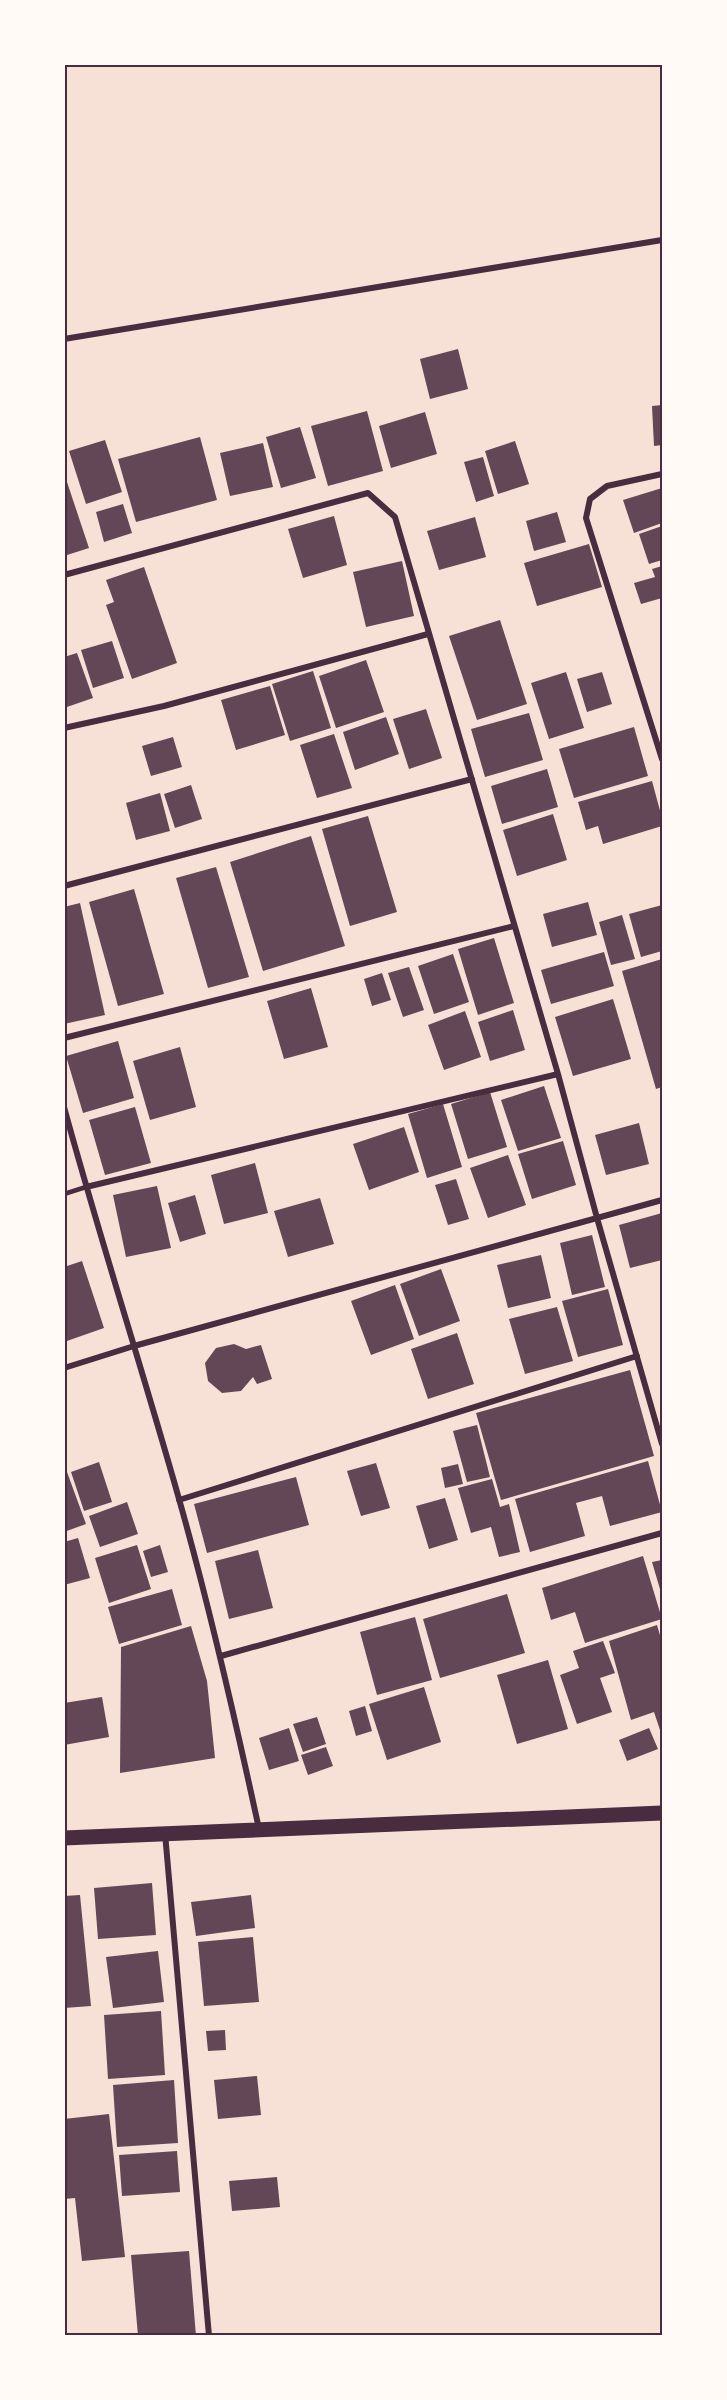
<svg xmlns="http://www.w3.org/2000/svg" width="727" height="2400" font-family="Mulish,sans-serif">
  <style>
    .building { fill: #644757 }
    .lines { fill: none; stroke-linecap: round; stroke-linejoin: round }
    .service { stroke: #4a2c40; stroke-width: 4.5 }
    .minor { stroke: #4a2c40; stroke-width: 6 }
    .primary { stroke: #4a2c40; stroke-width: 15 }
    .neatline { fill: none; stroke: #4a2c40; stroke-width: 2 }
  </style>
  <rect width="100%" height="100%" fill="#f7e1d7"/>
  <path class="building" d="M458 349 468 389 430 399 420 359Z
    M662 405V445L654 446 652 406Z
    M367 411 383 471 328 486 311 426Z
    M425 412 437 454 391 468 379 426Z
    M300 427 316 478 281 488 266 437Z
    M200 437 217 500 136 522 118 459Z
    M105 440 122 492 86 504 69 451Z
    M515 441 529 484 498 494 485 451Z
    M263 443 273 487 230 496 220 453Z
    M483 457 494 496 476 502 464 462Z
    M64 473 89 548 64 556Z
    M662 488V523L634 533 623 500Z
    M123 504 132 533 104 542 96 512Z
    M557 512 566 542 534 551 526 521Z
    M334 516 347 565 303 578 288 529Z
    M475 517 486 557 439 570 427 531Z
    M662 526V560L649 564 639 534Z
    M589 544 602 587 537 606 524 563Z
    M402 561 414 616 366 627 353 572Z
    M662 566V598L641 604 634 583 655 577 652 569Z
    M144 567 177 663 132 679 106 605 114 602 106 580Z
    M500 620 527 704 477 720 449 636Z
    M112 641 124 678 93 688 81 650Z
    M77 653 93 698 64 708V657Z
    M366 660 384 712 336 728 319 676Z
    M313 671 331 728 290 741 272 684Z
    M566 672 584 728 549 739 531 683Z
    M602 672 612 704 587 712 577 679Z
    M270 686 285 735 236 750 221 700Z
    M426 709 442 758 409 769 393 719Z
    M529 713 543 760 485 777 471 729Z
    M386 717 399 754 355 770 343 732Z
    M634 727 648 776 574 798 559 749Z
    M334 734 352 788 317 798 300 745Z
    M173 737 182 767 151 776 142 746Z
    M547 769 558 807 502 824 491 786Z
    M652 781 662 818V826L603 844 598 826 586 830 578 802Z
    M191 785 202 819 175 828 164 794Z
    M160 793 170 831 136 840 126 803Z
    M553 814 567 860 517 876 503 830Z
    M368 816 397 912 350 926 322 829Z
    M311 836 345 946 263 971 230 862Z
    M216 867 249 977 208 988 176 878Z
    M134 889 164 994 118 1006 89 902Z
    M588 902 597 935 552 947 543 914Z
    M80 903 105 1015 64 1024V907Z
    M662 905V951L641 957 629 914Z
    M622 915 635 959 611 965 599 922Z
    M494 938 514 1003 478 1015 458 949Z
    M604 952 614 986 551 1004 541 970Z
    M453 954 469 1002 434 1014 418 966Z
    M662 959V1087L656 1089 622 971Z
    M409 967 424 1010 403 1017 388 973Z
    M382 973 391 1000 372 1006 364 979Z
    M311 988 328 1047 284 1059 267 1001Z
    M613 999 631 1059 573 1076 555 1017Z
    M513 1010 525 1050 490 1061 478 1022Z
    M465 1011 481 1057 444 1070 428 1025Z
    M118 1041 134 1098 83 1113 66 1056Z
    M180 1047 196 1107 150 1120 133 1061Z
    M544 1086 561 1138 518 1151 501 1100Z
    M490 1092 507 1147 468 1159 451 1104Z
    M443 1104 462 1167 427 1178 408 1114Z
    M135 1107 151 1163 105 1175 89 1120Z
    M639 1123 649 1164 606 1175 595 1135Z
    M404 1127 419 1172 369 1190 353 1144Z
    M563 1141 576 1185 532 1199 518 1154Z
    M508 1155 526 1205 488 1218 470 1168Z
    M255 1163 268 1213 224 1224 211 1175Z
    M456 1179 469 1219 448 1225 435 1185Z
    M157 1186 171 1248 126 1257 113 1195Z
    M195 1195 206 1234 180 1242 168 1203Z
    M320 1198 334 1244 288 1257 274 1211Z
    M662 1213V1260L630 1268 619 1225Z
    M592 1235 605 1287 572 1295 560 1243Z
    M541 1255 551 1298 508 1308 497 1265Z
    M82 1261 104 1328 64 1342V1267Z
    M441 1269 460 1321 419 1336 400 1284Z
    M395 1285 414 1339 371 1355 351 1301Z
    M608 1289 623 1345 578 1357 562 1301Z
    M557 1307 573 1361 525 1374 509 1319Z
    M457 1333 474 1384 428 1399 411 1349Z
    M234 1344 246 1349 261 1345 272 1379 257 1384 253 1377 241 1391 222 1393 208 1381 205 1363 216 1348Z
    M630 1370 654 1456 501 1500 476 1413Z
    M477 1425 490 1477 467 1482 453 1431Z
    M648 1461 662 1512 610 1526 602 1496 576 1503 585 1536 530 1552 515 1499Z
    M99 1462 112 1502 84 1511 71 1472Z
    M376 1463 390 1508 361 1516 347 1471Z
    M458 1464 463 1484 445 1488 441 1468Z
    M67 1472 86 1524 64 1532V1473Z
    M296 1477 309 1525 207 1553 194 1504Z
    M492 1479 500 1507 509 1504 520 1552 499 1557 491 1527 471 1533 458 1488Z
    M445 1498 458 1540 429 1549 416 1506Z
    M127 1502 138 1534 100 1547 89 1516Z
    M78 1538 90 1578 64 1585V1542Z
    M137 1545 151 1589 109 1603 95 1558Z
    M160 1545 168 1572 151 1577 143 1551Z
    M258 1550 273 1608 229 1619 215 1561Z
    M643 1556 662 1619 585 1643 575 1612 551 1620 542 1588Z
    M662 1560V1596L652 1562Z
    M172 1589 182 1625 119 1644 108 1607Z
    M507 1594 525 1653 440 1678 423 1619Z
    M415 1617 432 1680 377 1695 360 1632Z
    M657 1625 662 1642V1736L654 1712 631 1720 609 1641Z
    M191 1626 207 1681 215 1758 120 1773 121 1647Z
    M603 1641 615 1673 600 1678 612 1712 577 1724 560 1675 579 1668 573 1651Z
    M548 1660 568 1729 517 1744 497 1675Z
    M424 1687 441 1742 387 1760 369 1704Z
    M102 1697 109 1737 64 1745V1703Z
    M365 1706 372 1731 356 1736 349 1711Z
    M317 1717 326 1744 303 1752 293 1724Z
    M289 1728 299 1761 269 1770 259 1738Z
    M649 1728 658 1749 627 1761 619 1740Z
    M326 1747 333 1766 308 1775 301 1755Z
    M152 1883 156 1935 98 1939 94 1888Z
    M80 1895 91 2006 64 2008V1896Z
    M251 1895 255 1928 196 1936 191 1902Z
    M253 1937 259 2002 204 2006 198 1942Z
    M158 1951 164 2002 113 2008 106 1957Z
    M161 2011 165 2075 108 2079 104 2015Z
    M225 2030 226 2050 208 2051 206 2031Z
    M257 2076 261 2115 218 2119 214 2080Z
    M174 2080 178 2143 117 2147 113 2085Z
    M109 2114 125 2257 82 2261 75 2198 64 2199V2119Z
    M177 2151 180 2192 122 2196 119 2155Z
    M277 2177 280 2207 232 2211 229 2181Z
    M189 2251 196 2336H138L131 2255Z"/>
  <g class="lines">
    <path class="service" d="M64 1194 86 1187"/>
    <path class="minor" d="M64 339 662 240
      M662 474 607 486 590 499 586 518 662 759
      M64 575 368 493 395 517 558 1074 597 1218 662 1444
      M64 728 164 706 428 634
      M64 886 472 779
      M64 1038 514 926
      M64 1107C100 1239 142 1368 179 1499 210 1608 235 1718 259 1829
      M86 1187 558 1074
      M64 1368 134 1346 662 1200
      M179 1500 637 1356
      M221 1656 662 1533
      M165 1833 209 2336"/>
    <path class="primary" d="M64 1838 662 1813"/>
  </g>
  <rect width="727" height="2400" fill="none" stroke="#fffaf5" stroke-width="132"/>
  <rect x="66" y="66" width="595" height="2268" class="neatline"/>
</svg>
